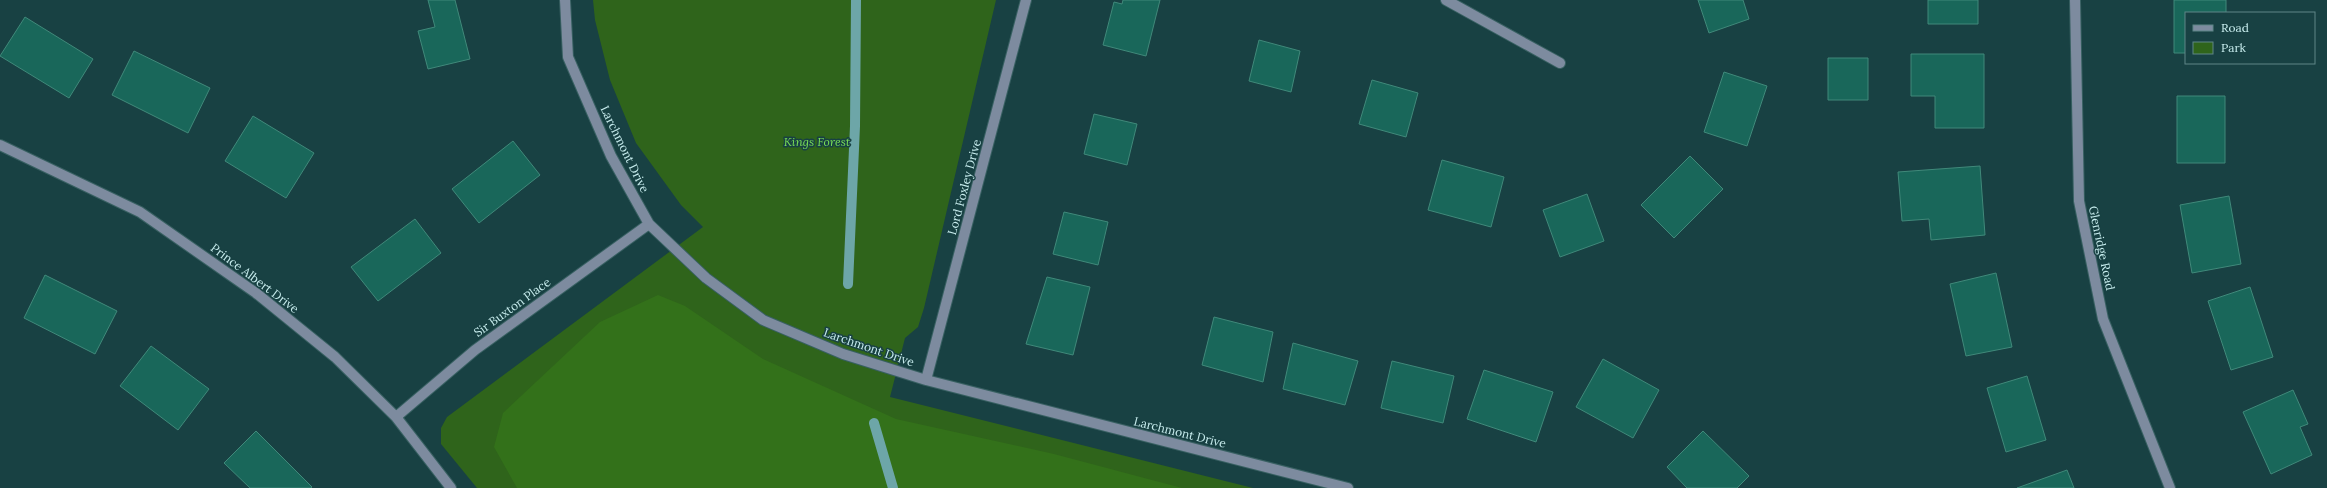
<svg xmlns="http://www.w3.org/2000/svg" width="2327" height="488" font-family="Lora,serif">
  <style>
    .green { fill: #2f641b }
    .forest { fill: #33711a }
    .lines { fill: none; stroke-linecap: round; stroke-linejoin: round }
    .stream { stroke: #6da6a8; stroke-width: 10 }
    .building { fill: #19675a; stroke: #40897a }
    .minor-casing { stroke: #386062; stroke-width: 12 }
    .minor { stroke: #7d8b9f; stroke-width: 10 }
    .labels { text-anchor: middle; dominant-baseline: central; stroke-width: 3; stroke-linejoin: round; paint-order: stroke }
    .park-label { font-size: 12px; font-style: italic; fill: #79de55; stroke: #184143 }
    .street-label { font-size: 12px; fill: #c8edee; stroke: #184143 }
  </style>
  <rect width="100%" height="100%" fill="#184143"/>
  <path class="green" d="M593 0H996L924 308 918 327 905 338 890 397 1253 488H477L441 444V428L447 417 703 227 681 205 636 143 610 80 595 20Z"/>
  <path class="forest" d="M658 295 685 306 763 359 896 419 1054 454 1182 488H517L494 447 503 413 600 322Z"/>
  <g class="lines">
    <path class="stream" d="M848 284 855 126 856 0
      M874 423 893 488"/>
  </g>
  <path class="building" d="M428 0H455L470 59 428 69 418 31 435 27Z
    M1123 0H1160L1146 56 1103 45 1114 2 1122 4Z
    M1698 0H1743L1749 19 1709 33Z
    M1928 0H1978V24H1928Z
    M2174 0H2226V13H2186V53H2174Z
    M25 17 93 59 69 98 0 56Z
    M1259 40 1300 51 1291 92 1249 81Z
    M134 51 210 88 188 133 112 95Z
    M1911 54H1984V128H1935V96H1911Z
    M1828 58H1868V100H1828Z
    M1724 72 1767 86 1747 146 1704 132Z
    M1372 80 1418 93 1406 137 1359 124Z
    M2177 96H2225V163H2177Z
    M1094 114 1137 124 1127 165 1084 154Z
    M253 116 314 153 286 198 225 161Z
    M513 141 540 175 479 223 452 189Z
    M1690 156 1723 189 1674 238 1641 205Z
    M1442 160 1504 177 1491 227 1428 210Z
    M1980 166 1985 235 1931 240 1929 219 1902 221 1898 172Z
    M1587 194 1604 241 1560 257 1543 210Z
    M2229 196 2241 264 2192 273 2180 205Z
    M1064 212 1108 222 1098 265 1053 254Z
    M415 219 441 253 378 301 351 267Z
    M1996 273 2012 347 1966 356 1950 284Z
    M45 275 117 311 95 354 24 318Z
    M1047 277 1090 287 1073 355 1026 344Z
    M2250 287 2273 357 2231 370 2208 301Z
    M1214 317 1273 332 1263 382 1202 365Z
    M1293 343 1358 361 1345 405 1283 389Z
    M151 346 209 389 178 430 120 386Z
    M1603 359 1659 390 1633 438 1576 407Z
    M1392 361 1454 376 1443 423 1381 408Z
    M1484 370 1553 392 1536 442 1467 419Z
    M2027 376 2046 440 2006 452 1987 388Z
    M2293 390 2308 424 2300 427 2312 455 2271 474 2243 412Z
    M256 431 312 487 311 488H250L224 463Z
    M1703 431 1749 476 1737 488H1687L1667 467Z
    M2067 470 2074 488H2017Z"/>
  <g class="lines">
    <g class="minor-casing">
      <path id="minor" d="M565 0 568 57 611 156 649 224 706 278 763 320 843 354 926 380 1348 488
        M1446 0 1560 63
        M2075 0 2079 201 2103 319 2170 488
        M0 145 140 212 256 293 335 357 396 417 451 488
        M926 380 1026 0
        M396 417 475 350 649 224"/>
    </g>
    <use href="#minor" class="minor"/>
  </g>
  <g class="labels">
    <g class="park-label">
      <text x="817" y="141">Kings Forest</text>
    </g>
    <g class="street-label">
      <text transform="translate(625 149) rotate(64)">Larchmont Drive</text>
      <text transform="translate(964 187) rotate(-75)">Lord Foxley Drive</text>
      <text transform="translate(2102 248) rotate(78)">Glenridge Road</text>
      <text transform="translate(255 278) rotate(37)">Prince Albert Drive</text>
      <text transform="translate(512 307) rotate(-36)">Sir Buxton Place</text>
      <text transform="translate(869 347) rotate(19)">Larchmont Drive</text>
      <text transform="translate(1180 432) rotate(14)">Larchmont Drive</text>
    </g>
  </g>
  <rect x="2185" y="12" width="130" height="52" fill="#184143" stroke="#5e8687"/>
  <rect x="2193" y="25" width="20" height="6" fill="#7d8b9f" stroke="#5e8687"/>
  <text x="2221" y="32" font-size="12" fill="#c8edee">Road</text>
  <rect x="2193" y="42" width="20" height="12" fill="#2f641b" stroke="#5e8687"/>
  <text x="2221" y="52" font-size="12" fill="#c8edee">Park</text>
</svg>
